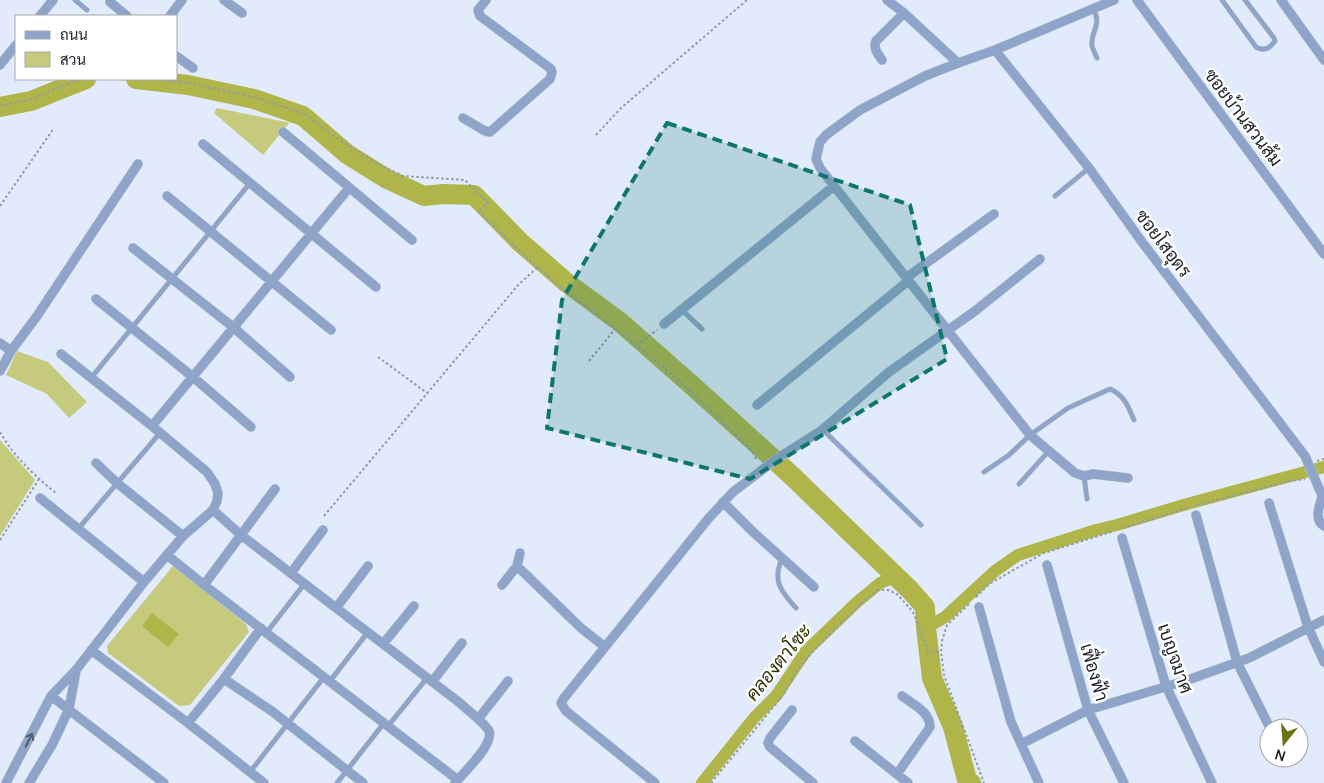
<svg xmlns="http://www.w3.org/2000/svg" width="1324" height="783" font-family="Manrope,Sarabun,sans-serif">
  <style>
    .green { fill: #c6ca7c }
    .water { fill: #b0b54a }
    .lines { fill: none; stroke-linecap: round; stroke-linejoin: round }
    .canal { stroke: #b0b54a; stroke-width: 12 }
    .river { stroke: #b0b54a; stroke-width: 20 }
    .service-casing { stroke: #bec7d5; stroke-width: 5.5 }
    .minor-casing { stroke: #bec7d5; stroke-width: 10 }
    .path { stroke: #929aa6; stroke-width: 2; stroke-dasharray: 2.5 2.5; stroke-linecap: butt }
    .service { stroke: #8ea4c8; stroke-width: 4.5 }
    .minor { stroke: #8ea4c8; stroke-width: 9 }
    .oneway { stroke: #505c70 }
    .marked { fill: #0f766e; fill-opacity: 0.2; stroke: #0f766e; stroke-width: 4; stroke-dasharray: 10 6; stroke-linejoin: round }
    .labels { text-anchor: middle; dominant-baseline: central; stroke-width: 5; stroke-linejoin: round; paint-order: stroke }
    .street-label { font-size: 18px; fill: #1e2228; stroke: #fff }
    .water-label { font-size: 19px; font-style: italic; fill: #343507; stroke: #fff }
  </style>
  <rect width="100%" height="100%" fill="#e1ebfb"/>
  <path class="green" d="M217 108 286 122 289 123 263 155 214 113Z
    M17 351 48 362 87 402 69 418 47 394 6 375Z
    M0 440 35 480 0 536Z
    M173 566 246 624 249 632 190 705 179 706 108 653 107 646Z"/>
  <path class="water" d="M152 613 179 634 168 647 142 626Z"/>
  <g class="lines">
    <path class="canal" d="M926 628 945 617 995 571 1018 555 1096 530 1117 525 1187 504 1324 467
      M702 783 754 718 776 696 806 651 856 603 880 583 895 577"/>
    <path class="river" d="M136 79 188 85 254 99 303 116 347 154 387 179 424 196 443 194 474 195 520 242 567 283 620 322 695 388 791 475 910 590 925 607 926 628 932 678 953 727 967 780 971 783
      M0 107 31 101 86 79"/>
    <g class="service-casing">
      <path id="service" d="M75 0 87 10
        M1222 0 1256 47C1264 52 1270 48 1275 41L1274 38 1245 0
        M1093 9C1103 25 1090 31 1092 46 1093 49 1095 54 1097 58
        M1055 196 1089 168
        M682 310 702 329
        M91 378 250 183
        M823 430 921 525
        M984 472 1009 455 1030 435 1068 408 1110 389C1124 395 1128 406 1134 420
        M1084 476 1087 499
        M1019 484 1048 452
        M78 529 160 433
        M782 558C772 582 781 591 796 608
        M267 632 305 583
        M330 681 368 632
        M388 726 427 678
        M250 772 324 677
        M337 783 384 723"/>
    </g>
    <g class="minor-casing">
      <path id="minor" d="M224 0 242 13
        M887 0 904 13 958 63 995 50 1114 0
        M1137 0 1324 254
        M1281 0 1324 60
        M110 2 127 16
        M40 16 53 0
        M170 16 182 0
        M995 50 1089 168 1142 242 1305 456 1324 500
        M176 56 193 68
        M882 60C878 54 873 49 876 41L904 13
        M958 63 925 76 860 110 826 135 820 142 816 159 820 168 1030 435 1075 473 1084 476 1093 474 1128 478
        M0 65 16 45
        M463 118 485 131 490 132 550 79 552 72 551 69 480 16 478 10 486 0
        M283 132 412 240
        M203 144 376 287
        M167 196 331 330
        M133 248 233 327 290 377
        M906 278 994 214
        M96 299 193 377 251 427
        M664 324 834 186
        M0 343 11 351
        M0 371 11 351 37 316 138 164
        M757 405 908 281
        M152 426 349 188
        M96 463 117 483 183 536
        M1322 497C1319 507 1314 520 1324 526
        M40 498 144 582
        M723 502 752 531 814 587
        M1269 503 1308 627 1324 662
        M213 510 241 535 460 703C467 710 485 723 489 731 494 745 463 773 455 783
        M1196 515 1237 662 1270 728
        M1122 538 1166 686 1212 783
        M167 555 204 585 458 780
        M1047 565 1088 710 1124 783
        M517 566 581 628 605 647
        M291 573 323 530
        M204 585 275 489
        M502 585 517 566 520 553
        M979 607 1011 722 1039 783
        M336 608 368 566
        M383 644 414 606
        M91 650 188 723 264 783
        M223 680 261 628
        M432 682 462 643
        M51 696 164 783
        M792 710 770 738 768 743 770 747 813 783
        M478 719 508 681
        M188 723 223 680 227 681 273 712 363 783
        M855 741 908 783
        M1021 744 1088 710 1185 681 1249 658 1324 620
        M897 774 930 727C930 712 914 705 902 696
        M6 783 51 696 76 670 144 582 183 536 213 510 217 501 218 493 215 484 207 472 152 426 61 354
        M29 783 52 745 69 709 76 671
        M655 783 566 711 561 703 564 698 708 519 733 492 778 458 822 430 889 372 975 311 1040 259"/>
    </g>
    <path class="path" d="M154 79 189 83 254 97 303 113 331 134 376 163 403 176 465 180 488 203 478 211C511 242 544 275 580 302 642 347 701 398 754 454L757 461
      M0 106 31 99 80 79
      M596 135 620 109 747 0
      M0 206 54 128
      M636 345 657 330
      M378 357 427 393
      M589 361 616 328
      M0 432C14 457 35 476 57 494
      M1317 461 1324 459
      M1197 505 1289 481 1305 479
      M324 516 519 284 538 267
      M1123 528 1190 507
      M0 540 39 479
      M976 597 989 584 1044 553 1114 531
      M969 604 947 625 942 641 941 652 944 675 984 783
      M711 783 784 694 798 669 817 647 866 599 879 590H888L897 594 913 612 928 651 941 652"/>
    <use href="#service" class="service"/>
    <use href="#minor" class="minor"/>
  </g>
  <defs><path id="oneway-shaft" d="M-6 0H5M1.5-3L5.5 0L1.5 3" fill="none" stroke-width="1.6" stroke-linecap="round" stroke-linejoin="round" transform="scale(1.25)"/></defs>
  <use class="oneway" href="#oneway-shaft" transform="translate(29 740) rotate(-63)"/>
  <path class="marked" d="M667 123 910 205 947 359 750 479 547 428 562 300Z"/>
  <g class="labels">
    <g class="street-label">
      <text transform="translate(1244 117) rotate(53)">ซอยบ้านสวนส้ม</text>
      <text transform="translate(1164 243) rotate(53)">ซอยโสอุดร</text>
      <text transform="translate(1176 658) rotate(71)">เบญจมาศ</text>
      <text transform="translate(1095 672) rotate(74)">เฟื่องฟ้า</text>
    </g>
    <g class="water-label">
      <text transform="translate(778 662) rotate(-51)">คลองตาโซะ</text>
    </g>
  </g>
  <rect x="15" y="15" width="162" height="65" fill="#ffffff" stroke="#a5a7a9"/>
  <rect x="25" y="31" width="25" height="8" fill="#8ea4c8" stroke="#a5a7a9"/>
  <text x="60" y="40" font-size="15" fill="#1e2228">ถนน</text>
  <rect x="25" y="52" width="25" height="15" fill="#c6ca7c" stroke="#a5a7a9"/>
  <text x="60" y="65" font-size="15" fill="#1e2228">สวน</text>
  <g transform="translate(1284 743) rotate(197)"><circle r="24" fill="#ffffff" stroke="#a5a7a9"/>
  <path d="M0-4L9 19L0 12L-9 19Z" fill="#6f7117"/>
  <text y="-8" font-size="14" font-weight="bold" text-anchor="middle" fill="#1e2228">N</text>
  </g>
</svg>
